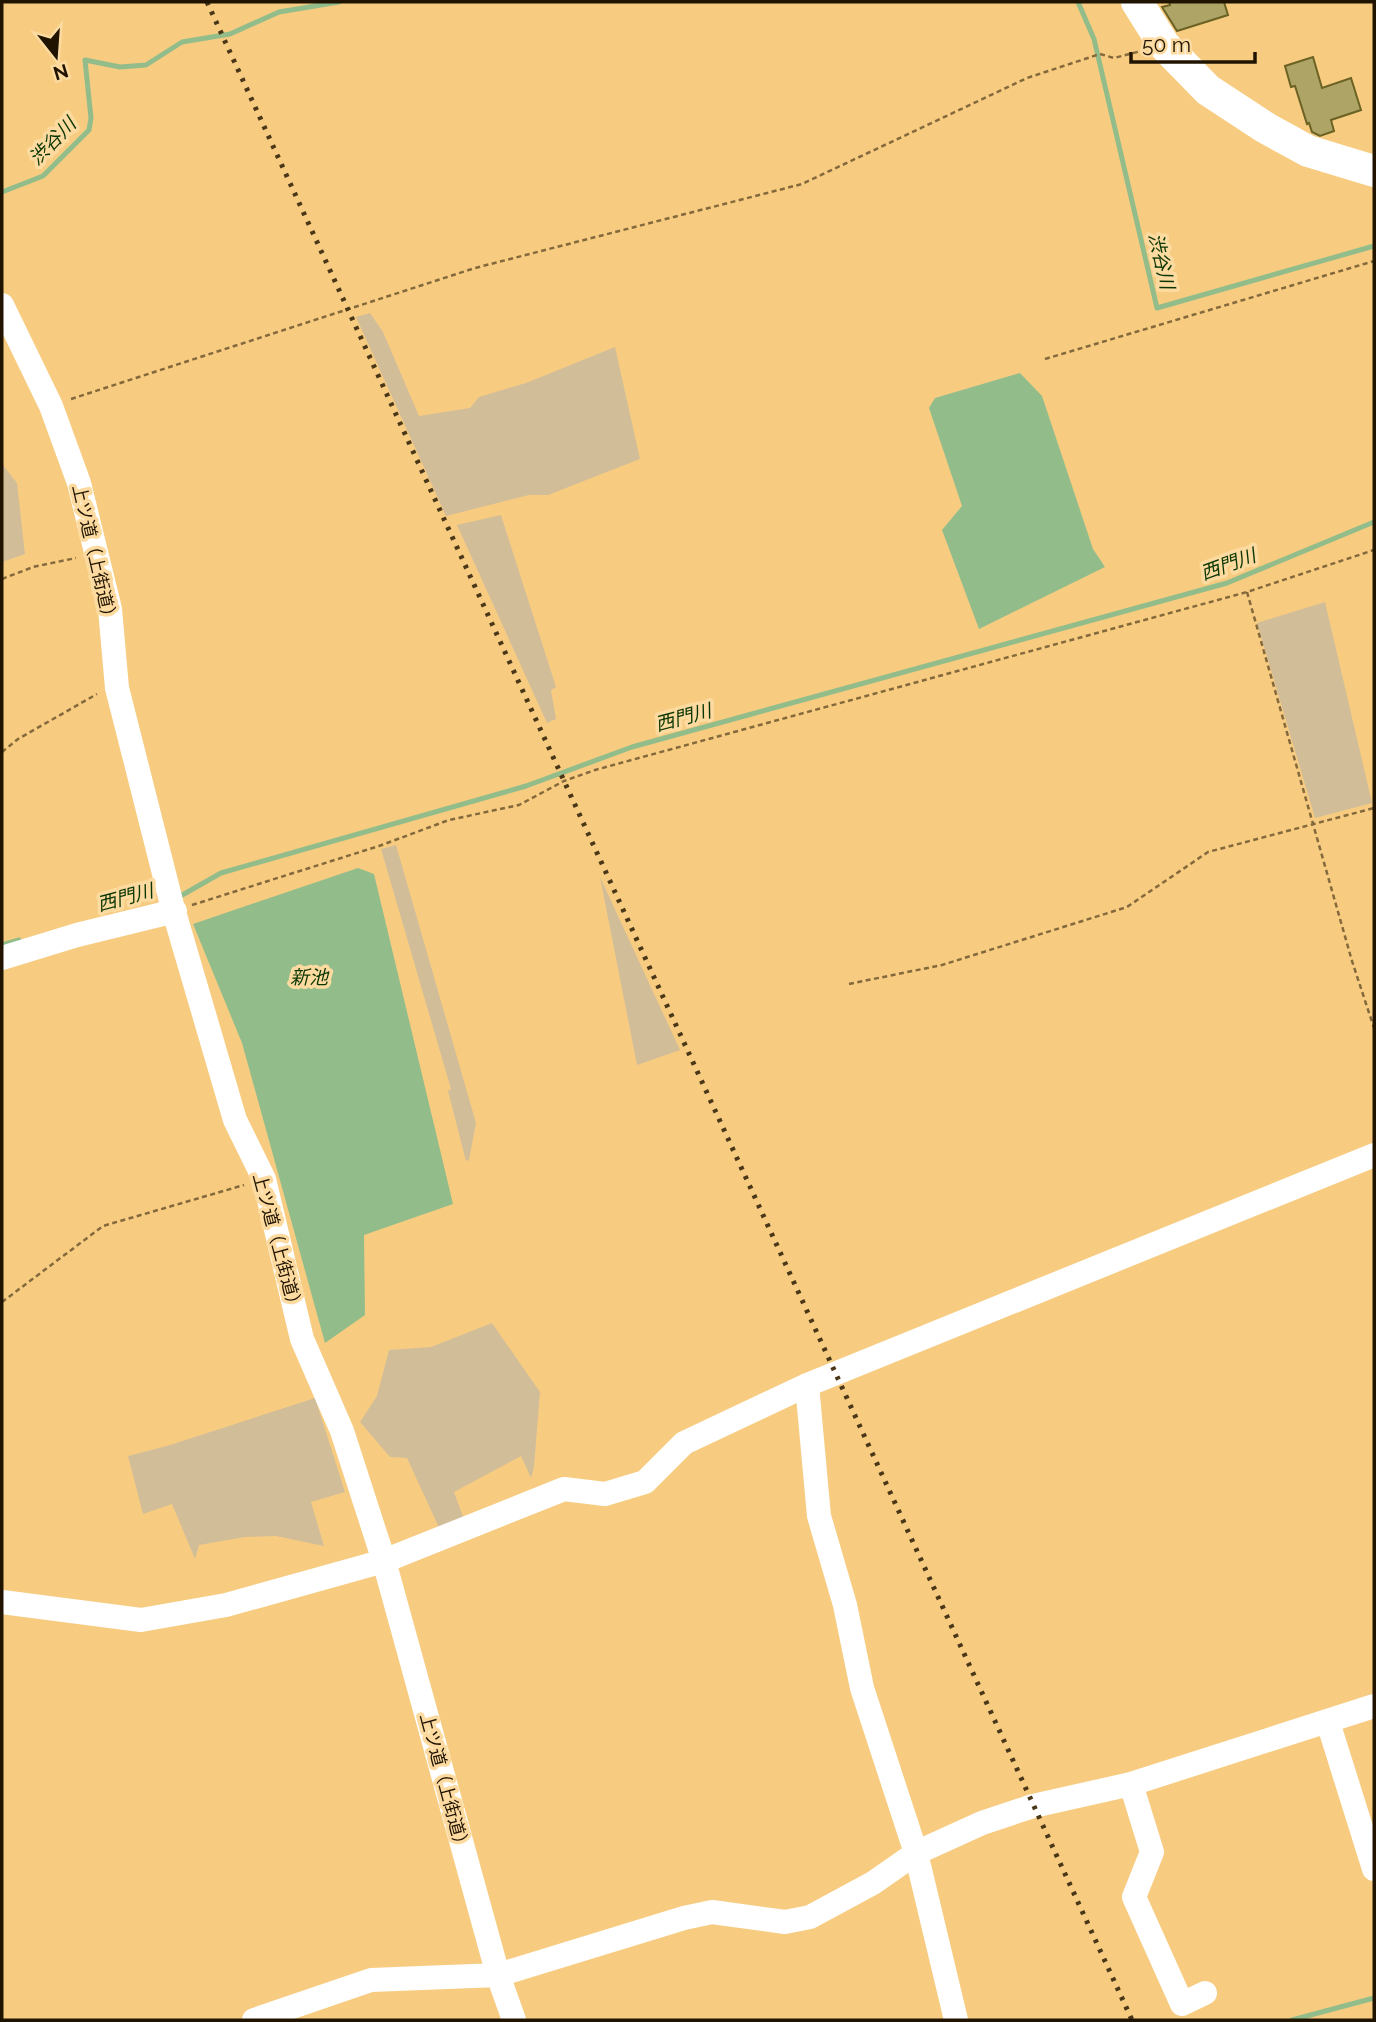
<svg xmlns="http://www.w3.org/2000/svg" width="1376" height="2022" font-family="Raleway,'Noto Sans JP',sans-serif">
  <style>
    .green { fill: #d2bd99 }
    .water { fill: #92bd8b }
    .lines { fill: none; stroke-linecap: round; stroke-linejoin: round }
    .stream { stroke: #92bd8b; stroke-width: 5 }
    .building { fill: #ada465; stroke: #6b6223; stroke-width: 2 }
    .path { stroke: #84693c; stroke-width: 2.5; stroke-dasharray: 5 3.5; stroke-linecap: butt }
    .minor { stroke: #fff; stroke-width: 24 }
    .major { stroke: #fff; stroke-width: 32 }
    .rail { stroke: #493718; stroke-width: 5; stroke-dasharray: 3.5 7; stroke-linecap: butt }
    .labels { text-anchor: middle; dominant-baseline: central; stroke-width: 7; stroke-linejoin: round; paint-order: stroke }
    .street-label { font-size: 18px; fill: #201400; stroke: #fddba0 }
    .water-label { font-size: 19px; font-style: italic; fill: #0a3603; stroke: #fddba0 }
  </style>
  <rect width="100%" height="100%" fill="#f7cc81"/>
  <path class="green" d="M370 313 383 332 419 416 470 408 479 397 526 383 615 347 640 459 548 495H529L446 516 356 317Z
    M2 464 17 483 25 554 2 562Z
    M501 515 556 687 551 690 556 719 547 723 457 525Z
    M1325 602 1372 803 1315 818 1257 623Z
    M396 845 476 1123 469 1160 466 1161 448 1091 451 1089 381 849Z
    M600 877 680 1050 637 1065Z
    M492 1323 540 1392 534 1467 531 1478 521 1456 454 1492 465 1522 441 1532 407 1458 390 1457 360 1422 377 1396 389 1350 431 1347Z
    M315 1398 345 1492 311 1502 324 1546 276 1536 245 1537 199 1545 195 1559 172 1504 143 1514 128 1456 167 1446Z"/>
  <path class="water" d="M1020 373 1042 396 1093 549 1105 567 979 629 942 530 962 506 929 408 935 398Z
    M358 868 374 874 453 1204 364 1235 365 1315 325 1343 242 1043 193 924Z"/>
  <g class="lines">
    <path class="stream" d="M1078 2 1094 39 1157 308 1374 246
      M2 192 43 176 89 130 91 118 85 60 120 67 146 65 182 42 230 34 279 12 339 2
      M177 898 221 873 526 786 632 747 1227 583 1374 522
      M2 945 19 940
      M1292 2020 1374 1998"/>
  </g>
  <path class="building" d="M1169 2H1224L1228 15 1177 31 1162 7 1170 5Z
    M1313 57 1322 88 1351 78 1361 110 1331 120 1334 131 1320 136 1312 132 1309 123 1307 124 1295 86 1291 87 1285 66Z"/>
  <g class="lines">
    <path class="path" d="M1045 359 1374 261
      M71 399 475 268 802 184 1027 78 1100 54 1114 58 1141 51
      M2 579 33 567 76 558
      M1247 592 1352 961 1374 1028
      M2 752 18 739 97 694
      M192 905 379 846 449 820 519 805 564 781 595 770 1247 592 1374 550
      M849 984 942 965 1127 907 1208 852 1374 808
      M2 1302 103 1226 244 1185"/>
    <path class="minor" d="M2 305 51 406 79 483 110 609 117 688 172 905 235 1120 264 1179 302 1339 342 1431 384 1561 498 1975 514 2020
      M2 958 77 935 175 911
      M807 1385 819 1516 845 1605 862 1688 916 1853 956 2020
      M2 1602 141 1620 226 1605 384 1561 564 1489 605 1494 645 1482 684 1443 807 1385 1374 1155
      M1328 1722 1374 1869
      M1131 1784 1152 1852 1134 1897 1182 2004 1205 1993
      M254 2020 371 1980 498 1975 684 1918 712 1912 785 1922 810 1917 873 1883 916 1853 982 1823 1033 1806 1131 1784 1374 1706"/>
    <path class="major" d="M1137 2 1164 45 1208 90 1266 128 1308 151 1374 171"/>
    <path class="rail" d="M207 2 1132 2020"/>
  </g>
  <g class="labels">
    <g class="street-label">
      <text transform="translate(95 555) rotate(77)">上ツ道（上街道）</text>
      <text transform="translate(278 1243) rotate(75)">上ツ道（上街道）</text>
      <text transform="translate(445 1783) rotate(75)">上ツ道（上街道）</text>
    </g>
    <g class="water-label">
      <text transform="translate(52 141) rotate(-46)">渋谷川</text>
      <text transform="translate(1162 261) rotate(77)">渋谷川</text>
      <text transform="translate(1228 564) rotate(-20)">西門川</text>
      <text transform="translate(683 717) rotate(-15)">西門川</text>
      <text transform="translate(125 897) rotate(-15)">西門川</text>
      <text x="309" y="977">新池</text>
    </g>
  </g>
  <rect width="1376" height="2022" fill="none" stroke="#201400" stroke-width="7"/>
  <g transform="translate(56 56) rotate(163)" stroke="#fddba0" stroke-width="5" paint-order="stroke">
  <path d="M0-5L12 26L0 18L-12 26Z" fill="#201400"/>
  <text y="-10" font-size="19" font-weight="bold" text-anchor="middle" fill="#201400">N</text>
  </g>
  <path d="M1131 52v10h124v-10" fill="none" stroke="#201400" stroke-width="3.5"/>
  <text x="1142" y="52" font-size="21" fill="#201400" stroke="#fddba0" stroke-width="5" paint-order="stroke">50 m</text>
</svg>
